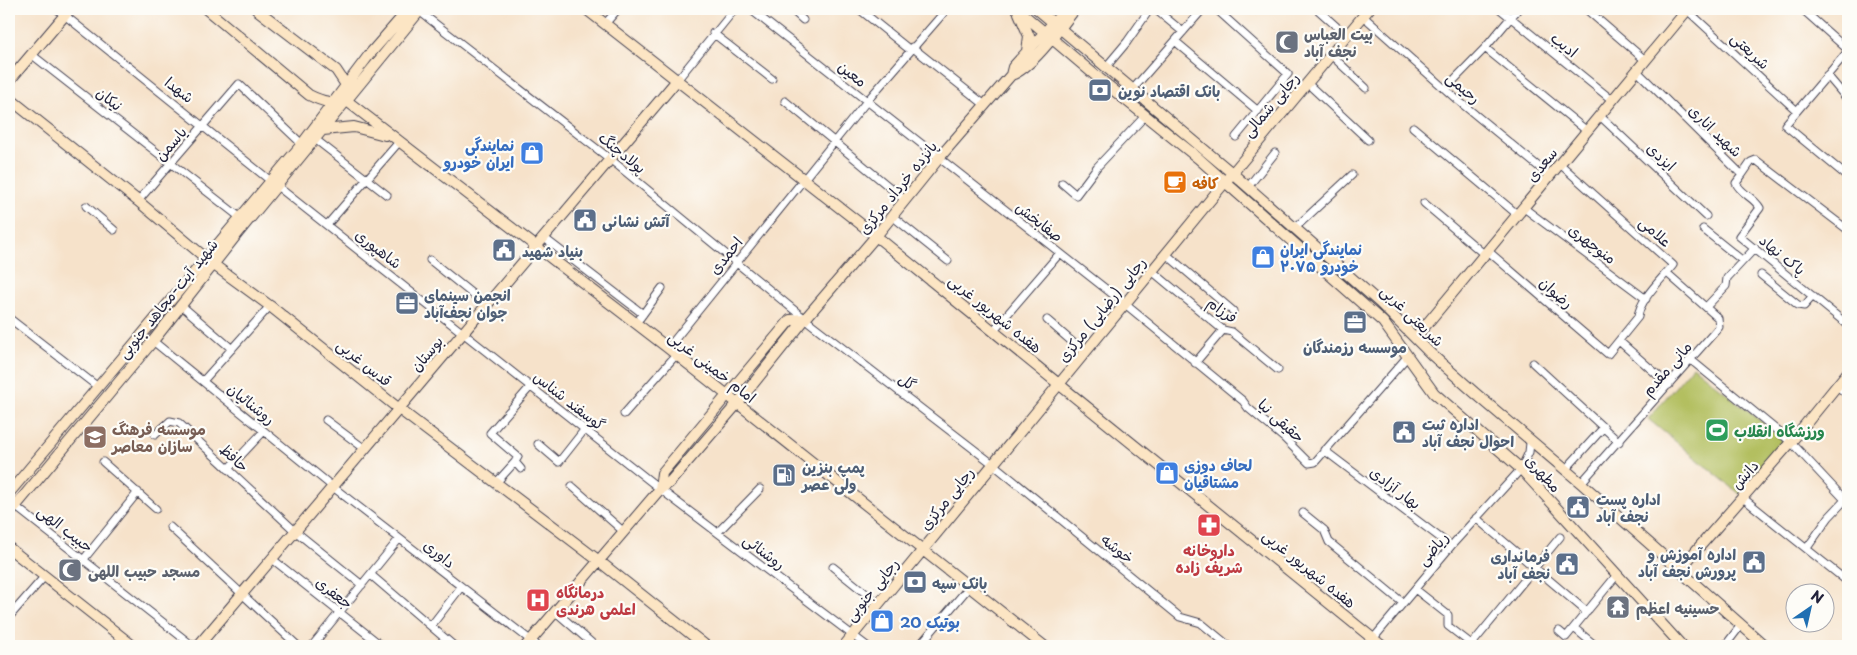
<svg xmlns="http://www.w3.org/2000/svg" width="1857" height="655" font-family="'Playpen Sans','Playpen Sans Arabic',sans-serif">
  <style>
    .green { fill: #b3bf60; stroke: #6a704e }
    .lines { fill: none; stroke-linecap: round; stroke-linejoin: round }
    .street-casing { stroke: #423f50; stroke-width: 9 }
    .secondary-casing { stroke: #423f50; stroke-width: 12 }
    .street { stroke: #fff; stroke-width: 7 }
    .secondary { stroke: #fce5c4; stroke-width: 10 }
    .labels { text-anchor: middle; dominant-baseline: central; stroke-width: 4.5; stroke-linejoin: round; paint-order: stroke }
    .worship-label { font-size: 15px; font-weight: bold; fill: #5b616d; stroke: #fdfcf7; text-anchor: start }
    .street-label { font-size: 15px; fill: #22223b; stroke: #fdfcf7 }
    .service-label { font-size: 15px; font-weight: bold; fill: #4e5e75; stroke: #fdfcf7; text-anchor: start }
    .shop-label { font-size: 15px; font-weight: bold; fill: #366cbe; stroke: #fdfcf7; text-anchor: start }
    .food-label { font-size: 15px; font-weight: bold; fill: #c56008; stroke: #fdfcf7; text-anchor: start }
    .education-label { font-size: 15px; font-weight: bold; fill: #785e54; stroke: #fdfcf7; text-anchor: start }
    .leisure-label { font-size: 15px; font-weight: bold; fill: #27864d; stroke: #fdfcf7; text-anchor: start }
    .health-label { font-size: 15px; font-weight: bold; fill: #be3a42; stroke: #fdfcf7 }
  </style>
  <rect width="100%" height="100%" fill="#fdfcf7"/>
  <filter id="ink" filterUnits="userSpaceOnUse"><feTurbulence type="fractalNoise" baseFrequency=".02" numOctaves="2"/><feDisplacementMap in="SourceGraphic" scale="10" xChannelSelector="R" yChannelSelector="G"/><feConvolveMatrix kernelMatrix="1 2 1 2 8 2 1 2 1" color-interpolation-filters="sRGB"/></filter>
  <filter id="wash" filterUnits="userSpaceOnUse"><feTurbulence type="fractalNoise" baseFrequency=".0096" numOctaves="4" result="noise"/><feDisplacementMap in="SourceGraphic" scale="20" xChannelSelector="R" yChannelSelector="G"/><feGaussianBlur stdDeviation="1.12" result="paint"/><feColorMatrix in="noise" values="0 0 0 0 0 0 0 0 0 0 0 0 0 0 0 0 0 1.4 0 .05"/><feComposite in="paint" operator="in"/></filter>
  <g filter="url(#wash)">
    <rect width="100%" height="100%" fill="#f6e2ca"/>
    <path class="green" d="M1693 366 1785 441 1740 494 1648 419Z"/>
  </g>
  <g filter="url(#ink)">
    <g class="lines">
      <g class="street-casing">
        <path id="street" d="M57 9 277 186 660 489 867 646
          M750 9 1125 304 1243 401 1248 408 1284 438 1309 463 1315 462 1407 357
          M791 9 803 20
          M859 9 910 50
          M1155 9 1183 32
          M1216 9 1288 74 1236 137
          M1317 9 1347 36
          M1500 9 1612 100
          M1586 9 1645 60
          M1676 9 1683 15
          M1802 9 1848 50
          M1687 10 1797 111
          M419 11 610 159 805 319 993 464 1180 617 1201 623 1229 646
          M1363 16 1455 98 1550 176
          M605 24 618 9
          M713 33 772 79
          M1175 41 1258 111
          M912 47 985 105
          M1485 48 1587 131
          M1848 51 1785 125 1848 177
          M31 54 242 219
          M1331 55 1366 88
          M1106 67 1127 42 1150 9
          M1637 71 1742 175 1751 162 1756 160 1848 230
          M1827 75 1848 100
          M678 79 735 9
          M1307 83 1368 140
          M1133 89 1203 9
          M1445 89 1485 48 1518 9
          M785 101 905 200
          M1600 116 1706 216
          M1413 127 1518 215
          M315 139 387 195
          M1742 175 1736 183C1741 194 1754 197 1760 208L1739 236 1848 325
          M1062 183 1076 195 1097 167 1146 115
          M1248 187 1275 153
          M138 201 239 84 305 147
          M1424 203 1485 255
          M86 206 114 230
          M1524 208 1646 299
          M892 216 948 261
          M327 225 399 142
          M1295 228 1352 175
          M1703 229 1743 261
          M543 237 643 314
          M1488 251 1608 354 1638 317C1639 300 1662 279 1673 265L1560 164
          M1166 254 1233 311
          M430 260 486 305
          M1152 271 1223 330 1232 332 1278 370
          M1761 275 1798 305 1804 306 1813 296
          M182 306 232 349
          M1706 307 1726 286 1727 278 1755 248
          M9 318 98 387
          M640 318 662 288
          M1047 320 1085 353
          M993 331 1060 253
          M153 341 333 487 538 646
          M1619 341 1669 385
          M668 348 867 101 947 9
          M1691 360 1791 442 1848 503
          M1195 363 1223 330
          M1533 363 1619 442
          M203 381 270 306
          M1837 386 1848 395
          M624 414 676 355
          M326 420 365 449
          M155 435 170 421 179 423 295 531 362 585
          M538 444 559 462 585 429
          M1324 450 1451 546
          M103 462 156 509
          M228 469 264 431
          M521 469 515 462 518 457 490 433 531 386
          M1565 470 1604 427
          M496 483 515 462
          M1581 483 1719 327 1718 318 1667 273
          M572 486 624 532
          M1743 498 1848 582
          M15 506 193 646
          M1303 513 1324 530 1329 542 1403 603
          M1476 518 1587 612
          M170 527 298 646
          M718 532 760 489
          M1807 548 1829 517 1845 500
          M271 558 382 646
          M84 559 138 492
          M833 567 879 604
          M371 575 454 646
          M1415 589 1448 615V626L1474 646
          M556 612 595 646
          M9 617 44 577
          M431 626 461 587
          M1574 628 1596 646
          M1559 631 1566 637 1616 576
          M1472 644 1560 537
          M312 646 399 539
          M919 646 969 587
          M1367 646 1451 546 1521 469 1529 452 1530 443 1528 439
          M1725 646 1741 625
          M1846 646 1848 643"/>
      </g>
      <g class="secondary-casing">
        <path id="secondary" d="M206 9 309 95C323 102 332 104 347 101L668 348 1044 646
          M256 9 336 70 346 85 347 90
          M586 9 876 236 1382 646
          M1017 9 1096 76 1198 158 1383 322 1434 393 1521 469 1682 646
          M1037 9 1232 173 1380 303 1432 355 1475 393 1581 483 1765 646
          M1019 13 1029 36 1027 51
          M1011 75C1031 69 1062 26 1075 9
          M9 81 70 9
          M9 98 138 201 214 265 270 306 399 409 599 561 706 646
          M323 130 354 127 385 135
          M1416 337 1688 9
          M660 489 662 473 790 320 805 319
          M9 493 302 144 369 55 409 9
          M9 514 153 341 238 233 421 9
          M9 548 133 646
          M1680 569 1791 442 1848 372
          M198 646 678 79
          M526 646 660 489 669 483 737 404 805 319 876 236 939 158 1011 75 1013 67 1066 9
          M844 646 1225 182 1369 9"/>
      </g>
      <use href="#street" class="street"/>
      <use href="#secondary" class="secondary"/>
    </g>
  </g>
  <defs>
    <g id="mosque-square" transform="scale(1.25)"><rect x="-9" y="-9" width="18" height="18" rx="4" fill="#6b7280" stroke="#fdfcf7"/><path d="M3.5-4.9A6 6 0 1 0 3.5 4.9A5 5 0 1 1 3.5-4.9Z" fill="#fff"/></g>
    <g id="bank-square" transform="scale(1.25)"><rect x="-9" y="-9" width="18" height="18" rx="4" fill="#5c6f8a" stroke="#fdfcf7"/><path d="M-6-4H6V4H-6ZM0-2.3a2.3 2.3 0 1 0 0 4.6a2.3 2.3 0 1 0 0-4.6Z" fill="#fff"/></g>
    <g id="shop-square" transform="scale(1.25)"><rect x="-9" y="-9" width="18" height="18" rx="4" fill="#3f7fe0" stroke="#fdfcf7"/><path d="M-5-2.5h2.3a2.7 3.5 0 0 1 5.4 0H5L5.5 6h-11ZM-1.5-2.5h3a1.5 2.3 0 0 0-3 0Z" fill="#fff"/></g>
    <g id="cafe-square" transform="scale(1.25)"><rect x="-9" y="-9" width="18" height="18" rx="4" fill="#e8710a" stroke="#fdfcf7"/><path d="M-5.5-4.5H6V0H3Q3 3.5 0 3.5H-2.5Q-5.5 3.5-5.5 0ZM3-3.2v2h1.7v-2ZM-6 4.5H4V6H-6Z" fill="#fff"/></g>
    <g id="civic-square" transform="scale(1.25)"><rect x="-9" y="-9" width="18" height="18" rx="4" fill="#5c6f8a" stroke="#fdfcf7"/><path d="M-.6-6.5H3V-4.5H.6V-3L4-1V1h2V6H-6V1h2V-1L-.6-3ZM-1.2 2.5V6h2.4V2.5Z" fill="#fff"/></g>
    <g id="office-square" transform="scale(1.25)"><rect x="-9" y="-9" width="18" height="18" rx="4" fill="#5c6f8a" stroke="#fdfcf7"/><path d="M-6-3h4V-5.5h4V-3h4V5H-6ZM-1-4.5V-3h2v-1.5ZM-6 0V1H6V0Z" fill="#fff"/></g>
    <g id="stadium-square" transform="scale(1.25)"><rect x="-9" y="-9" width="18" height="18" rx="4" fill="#2e9e5b" stroke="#fdfcf7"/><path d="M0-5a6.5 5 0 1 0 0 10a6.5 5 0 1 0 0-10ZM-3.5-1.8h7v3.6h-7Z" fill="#fff"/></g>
    <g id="school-square" transform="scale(1.25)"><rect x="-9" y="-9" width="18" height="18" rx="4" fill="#8d6e63" stroke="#fdfcf7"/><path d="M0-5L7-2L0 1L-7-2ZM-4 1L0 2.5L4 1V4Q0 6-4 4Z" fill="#fff"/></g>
    <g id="fuel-square" transform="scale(1.25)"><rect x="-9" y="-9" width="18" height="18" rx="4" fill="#5c6f8a" stroke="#fdfcf7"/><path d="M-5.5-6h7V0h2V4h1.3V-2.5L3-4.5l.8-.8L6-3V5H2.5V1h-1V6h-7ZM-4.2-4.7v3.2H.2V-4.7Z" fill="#fff"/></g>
    <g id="pharmacy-square" transform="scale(1.25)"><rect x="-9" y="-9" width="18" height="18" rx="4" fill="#e0444e" stroke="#fdfcf7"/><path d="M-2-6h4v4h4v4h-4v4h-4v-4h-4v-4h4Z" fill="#fff"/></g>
    <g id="hospital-square" transform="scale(1.25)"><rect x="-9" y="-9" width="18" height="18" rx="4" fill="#e0444e" stroke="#fdfcf7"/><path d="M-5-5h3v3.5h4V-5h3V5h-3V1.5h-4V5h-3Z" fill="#fff"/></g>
    <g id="temple-square" transform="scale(1.25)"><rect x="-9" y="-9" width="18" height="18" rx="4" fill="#6b7280" stroke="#fdfcf7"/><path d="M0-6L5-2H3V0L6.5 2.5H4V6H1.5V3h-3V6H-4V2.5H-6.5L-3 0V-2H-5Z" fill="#fff"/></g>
  </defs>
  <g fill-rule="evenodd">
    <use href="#mosque-square" x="1287" y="42"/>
    <use href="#bank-square" x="1100" y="90"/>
    <use href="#shop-square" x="532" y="153"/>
    <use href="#cafe-square" x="1175" y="182"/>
    <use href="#civic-square" x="585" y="220"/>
    <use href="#civic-square" x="504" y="250"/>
    <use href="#shop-square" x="1263" y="257"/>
    <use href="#office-square" x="407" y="303"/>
    <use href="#office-square" x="1355" y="322"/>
    <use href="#stadium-square" x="1717" y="430"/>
    <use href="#civic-square" x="1404" y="432"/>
    <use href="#school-square" x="95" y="437"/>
    <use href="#shop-square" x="1167" y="473"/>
    <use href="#fuel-square" x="784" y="475"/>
    <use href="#civic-square" x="1578" y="507"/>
    <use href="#pharmacy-square" x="1209" y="525"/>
    <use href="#civic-square" x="1754" y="562"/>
    <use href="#civic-square" x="1567" y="564"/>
    <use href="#mosque-square" x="70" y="570"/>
    <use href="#bank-square" x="915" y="582"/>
    <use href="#hospital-square" x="538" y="600"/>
    <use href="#temple-square" x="1618" y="607"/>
    <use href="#shop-square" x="882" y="621"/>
  </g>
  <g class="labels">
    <g class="worship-label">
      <text x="1304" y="33">بیت العباس<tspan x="1304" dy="17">نجف آباد</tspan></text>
      <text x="88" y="570">مسجد حبیب اللهی</text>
      <text x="1636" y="607">حسینیه اعظم</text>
    </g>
    <g class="street-label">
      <text transform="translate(1565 44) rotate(39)">ادیب</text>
      <text transform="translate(1751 50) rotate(43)">شریعتی</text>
      <text transform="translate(853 73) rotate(38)">معین</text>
      <text transform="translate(1464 87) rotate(41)">رحیمی</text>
      <text transform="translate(180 89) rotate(38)">شهدا</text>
      <text transform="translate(110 98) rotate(38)">نیکان</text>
      <text transform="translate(1270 104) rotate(-50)">رجایی شمالی</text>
      <text transform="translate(1716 130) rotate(44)">شهید اناری</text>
      <text transform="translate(170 143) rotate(-49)">یاسمن</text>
      <text transform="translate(623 152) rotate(39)">پولادچنگ</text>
      <text transform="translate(1662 156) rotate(43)">ایزدی</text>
      <text transform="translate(1541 164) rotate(-51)">سعدی</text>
      <text transform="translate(897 187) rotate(-51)">پانزده خرداد مرکزی</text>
      <text transform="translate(1040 221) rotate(38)">صفابخش</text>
      <text transform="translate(1656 231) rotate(42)">علامی</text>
      <text transform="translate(1593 243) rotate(37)">منوچهری</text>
      <text transform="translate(379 248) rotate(38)">شاهپوری</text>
      <text transform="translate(1783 254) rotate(39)">پاک نهاد</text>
      <text transform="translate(725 255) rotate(-51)">احمدی</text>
      <text transform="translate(1557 292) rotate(41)">رضوان</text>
      <text transform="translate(167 298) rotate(-51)">شهید آیت-مجاهد جنوبی</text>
      <text transform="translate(1101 309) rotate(-51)">رجایی (رضایی) مرکزی</text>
      <text transform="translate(1223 309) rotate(35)">فرزام</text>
      <text transform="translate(996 313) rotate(39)">هفده شهریور غربی</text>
      <text transform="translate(1413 315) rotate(44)">شریعتی غربی</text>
      <text transform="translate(426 353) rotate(-50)">بوستان</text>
      <text transform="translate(365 362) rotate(39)">قدس غربی</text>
      <text transform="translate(713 366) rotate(38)">امام خمینی غربی</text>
      <text transform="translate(1666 368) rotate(-49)">مانی مقدم</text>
      <text transform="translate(908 381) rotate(38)">گل</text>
      <text transform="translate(570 400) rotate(38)">گوسفند شناس</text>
      <text transform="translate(252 403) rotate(39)">روشنائیان</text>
      <text transform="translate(1282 420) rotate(42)">حقیقی نیا</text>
      <text transform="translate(235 457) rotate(43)">حافظ</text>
      <text transform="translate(1544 473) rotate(47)">مطهری</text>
      <text transform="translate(1744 474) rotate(-49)">دانش</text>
      <text transform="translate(1396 487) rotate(37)">بهار آزادی</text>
      <text transform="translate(946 498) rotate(-51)">رجایی مرکزی</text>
      <text transform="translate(66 528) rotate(38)">حبیب الهی</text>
      <text transform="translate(1118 548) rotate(39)">خوشه</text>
      <text transform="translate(1432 548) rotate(-49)">ریاضی</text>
      <text transform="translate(765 551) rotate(37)">روشنائی</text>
      <text transform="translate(440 553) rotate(38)">داوری</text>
      <text transform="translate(1310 568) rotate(39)">هفده شهریور غربی</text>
      <text transform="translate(871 589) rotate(-51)">رجایی جنوبی</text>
      <text transform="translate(335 592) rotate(38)">جعفری</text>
    </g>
    <g class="service-label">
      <text x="1118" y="90">بانک اقتصاد نوین</text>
      <text x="602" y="220">آتش نشانی</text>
      <text x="522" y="250">بنیاد شهید</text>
      <text x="424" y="294">انجمن سینمای<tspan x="424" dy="17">جوان نجف‌آباد</tspan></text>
      <text x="1355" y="346" text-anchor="middle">موسسه رزمندگان</text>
      <text x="1422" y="423">اداره ثبت<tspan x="1422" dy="17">احوال نجف آباد</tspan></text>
      <text x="802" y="466">پمپ بنزین<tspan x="802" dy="17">ولی عصر</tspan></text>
      <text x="1596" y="498">اداره پست<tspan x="1596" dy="17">نجف آباد</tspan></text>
      <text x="1736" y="553" text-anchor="end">اداره آموزش و<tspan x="1736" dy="17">پرورش نجف آباد</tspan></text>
      <text x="1550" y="555" text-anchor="end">فرمانداری<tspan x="1550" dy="17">نجف آباد</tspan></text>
      <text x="932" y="582">بانک سپه</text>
    </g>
    <g class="shop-label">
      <text x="514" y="144" text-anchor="end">نمایندگی<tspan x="514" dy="17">ایران خودرو</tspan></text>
      <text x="1280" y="248">نمایندگی ایران<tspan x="1280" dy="17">خودرو ۲۰۷۵</tspan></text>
      <text x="1184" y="464">لحاف دوزی<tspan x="1184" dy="17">مشتاقیان</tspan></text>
      <text x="900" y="621">بوتیک 20</text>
    </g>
    <g class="food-label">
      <text x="1192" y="182">کافه</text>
    </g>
    <g class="education-label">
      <text x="112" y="428">موسسه فرهنگ<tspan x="112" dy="17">سازان معاصر</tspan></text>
    </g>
    <g class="leisure-label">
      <text x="1734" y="430">ورزشگاه انقلاب</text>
    </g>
    <g class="health-label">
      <text x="1209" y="549">داروخانه<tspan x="1209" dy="17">شریف زاده</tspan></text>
      <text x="556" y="591" text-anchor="start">درمانگاه<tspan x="556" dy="17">اعلمی هرندی</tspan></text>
    </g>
  </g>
  <rect width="1857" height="655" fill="none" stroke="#fdfcf7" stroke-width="30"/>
  <g transform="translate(1810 608) rotate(34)"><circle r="24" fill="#fdfcf7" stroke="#a5a5ac"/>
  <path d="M0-4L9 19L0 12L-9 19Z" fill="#1f6fb2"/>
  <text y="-8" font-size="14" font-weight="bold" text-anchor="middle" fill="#22223b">N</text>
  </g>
</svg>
